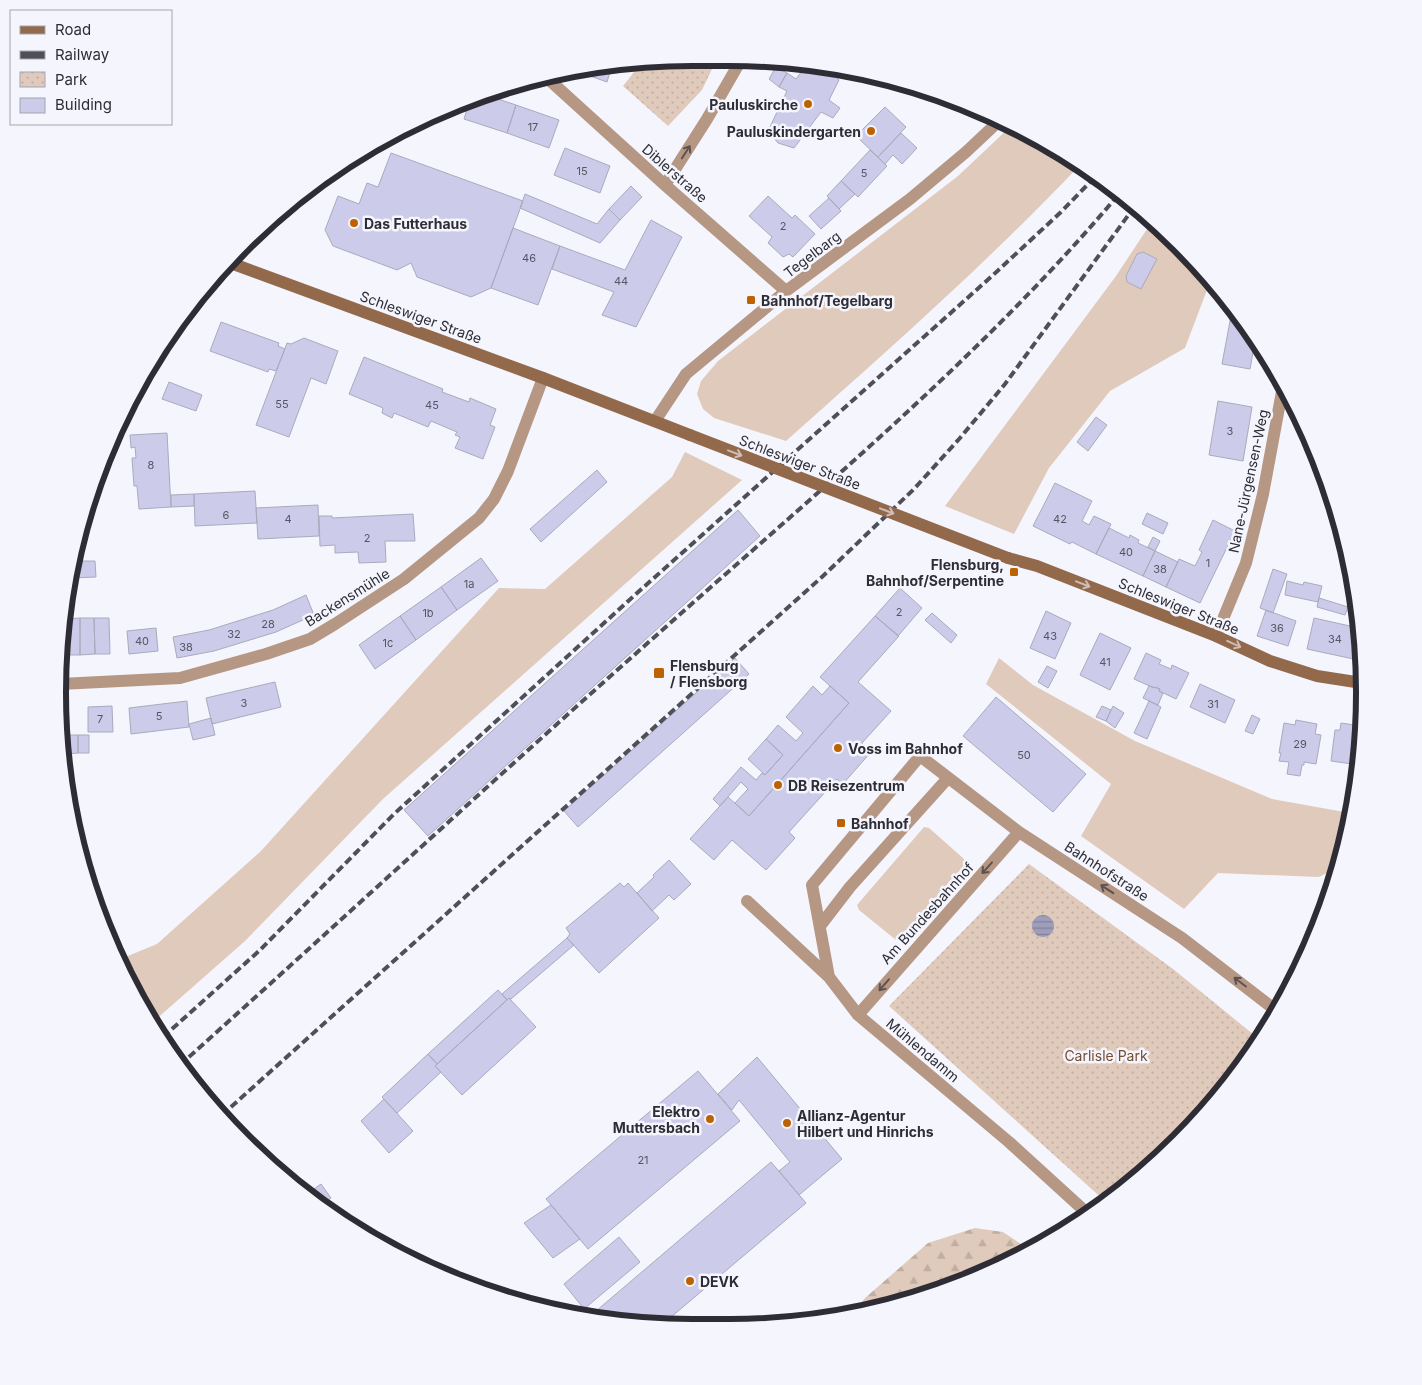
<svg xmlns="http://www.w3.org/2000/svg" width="1422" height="1385" font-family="Inter,sans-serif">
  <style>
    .green { fill: #e0cabc }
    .forest { fill: url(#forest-firs) }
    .park { fill: url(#park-dots) }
    .water { fill: url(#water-rules) }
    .building { fill: #cccbe9; stroke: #aaaabe }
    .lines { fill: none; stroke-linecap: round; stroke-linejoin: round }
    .minor { stroke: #b59783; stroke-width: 12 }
    .secondary { stroke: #93694c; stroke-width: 12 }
    .rail { stroke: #504f58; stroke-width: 4; stroke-dasharray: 8 4; stroke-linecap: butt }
    .secondary-bridge { stroke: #93694c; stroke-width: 12 }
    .oneway { stroke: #5d5251 }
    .oneway2 { stroke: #cebdb7 }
    .poi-dot { fill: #bc6202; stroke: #f5f5fe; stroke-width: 2 }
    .labels { text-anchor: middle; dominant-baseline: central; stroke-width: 5; stroke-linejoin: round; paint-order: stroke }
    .number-label { font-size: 11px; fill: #565463 }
    .poi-label { font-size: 14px; font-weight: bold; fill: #2e2d36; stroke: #f5f5fe; text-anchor: start }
    .street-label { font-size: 14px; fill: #2e2d36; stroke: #f5f5fe }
    .park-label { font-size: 14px; fill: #764d2f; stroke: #f5f5fe }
    .rim { fill: none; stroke: #2e2d36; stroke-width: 6 }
  </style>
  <defs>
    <pattern id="forest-firs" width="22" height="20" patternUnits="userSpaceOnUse" patternTransform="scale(1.25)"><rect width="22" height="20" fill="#e0cabc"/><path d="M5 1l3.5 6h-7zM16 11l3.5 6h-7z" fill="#c0aea2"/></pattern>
    <pattern id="park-dots" width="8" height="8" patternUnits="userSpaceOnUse" patternTransform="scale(1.25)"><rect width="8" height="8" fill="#e0cabc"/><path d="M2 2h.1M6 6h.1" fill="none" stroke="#c0aea2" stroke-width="1.8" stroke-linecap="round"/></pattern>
    <pattern id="water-rules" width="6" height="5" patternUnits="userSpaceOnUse" patternTransform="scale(1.25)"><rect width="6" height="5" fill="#9f9eba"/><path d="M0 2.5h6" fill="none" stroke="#828198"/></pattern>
  </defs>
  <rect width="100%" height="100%" fill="#f5f5fe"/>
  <path class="green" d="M1011 126 1047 143 1079 166C987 263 886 352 786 441L714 418 703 409 697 394 701 381 718 361 958 176Z
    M1153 220 1210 282 1185 348 1110 391 1049 468 1014 534 945 506 1116 276Z
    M685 452 742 480 383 799 245 941 153 1022 123 974 118 960 157 944 261 851 499 588 545 589 672 477Z
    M999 658 1033 685 1135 741 1272 799 1350 813 1338 867 1319 877 1218 873 1184 909 1081 836 1111 784 986 684Z
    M924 827 929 828 963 858 966 863 902 938 896 940 859 910 857 905Z"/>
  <path class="forest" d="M975 1228 1003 1232 1030 1250 1010 1262 894 1306 854 1312 865 1298 928 1243Z"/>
  <path class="park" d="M692 58 713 67 702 90 668 126 623 86 642 62Z
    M1029 864 1173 969 1259 1039 1207 1111 1116 1196 1106 1202 889 1006Z"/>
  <path class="water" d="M1032 926a11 11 0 1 1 22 0a11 11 0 1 1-22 0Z"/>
  <path class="building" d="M808 63 826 66 839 80 829 100 840 108 833 118 821 112 794 148 778 143 768 131 787 91 779 87 787 73 796 79Z
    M612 65 607 82 579 72 580 69Z
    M776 67 787 73 779 87 769 79Z
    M486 95 516 105 507 133 464 119 470 100Z
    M516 105 559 120 549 148 507 133Z
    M885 107 906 127 878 157 856 136Z
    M901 133 917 148 902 164 893 155 885 164 878 157Z
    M565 148 610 166 600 193 554 175Z
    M870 150 887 166 858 197 841 181Z
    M391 153 523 201 491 288 471 297 417 277 411 263 397 270 333 246 325 230 338 196 359 204 367 183 378 187Z
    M841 181 855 194 839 209 827 196Z
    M631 186 642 197 620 220 609 209Z
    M525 194 597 224 609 209 620 220 600 243 520 208Z
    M768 196 792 218 795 215 815 234 793 257 789 254 783 257 768 243 772 237 749 216Z
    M829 198 841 211 821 229 809 216Z
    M651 220 682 237 636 327 602 315 614 292 552 269 560 246 625 270Z
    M513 228 560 246 538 305 491 288Z
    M1143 252 1157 259 1141 289 1127 282 1126 276 1137 254Z
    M1232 305 1233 306 1245 324 1230 321Z
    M180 321 176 332 172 330 159 367 151 365 164 340Z
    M1230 321 1245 324 1255 341 1250 369 1222 364Z
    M221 322 279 343 278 346 285 349 276 371 269 369 268 372 210 351Z
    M304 338 338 351 326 384 311 378 289 437 256 425 287 343 291 344Z
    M364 357 443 389 442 392 469 402 470 398 496 409 490 425 495 427 483 459 455 448 460 437 455 435 457 432 431 421 428 427 394 413 392 418 382 413 383 408 349 394Z
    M169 382 202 395 196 411 162 399Z
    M1218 401 1252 407 1243 461 1209 455Z
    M1096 417 1107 425 1088 451 1077 442Z
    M167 433 171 507 139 509 137 486H134L132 458H136L135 447 131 448 130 435Z
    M597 470 607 482 541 542 530 529Z
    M1055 483 1092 501 1082 521 1089 525 1094 516 1111 524 1096 554 1072 542 1070 544 1033 526Z
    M255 491 257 523 195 526 194 494Z
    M194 494V506L171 507V495Z
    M318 505 319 536 258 539 256 508Z
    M738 510 760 536 428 836 404 810Z
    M1147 513 1168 523 1163 534 1142 524Z
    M413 514 415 541H385L386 562 359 563 358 552 335 553V545L320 546 319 516H332V518Z
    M1213 520 1235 531 1200 603 1166 587 1179 559 1195 566 1202 552 1199 550Z
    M1109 528 1129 538 1130 535 1139 540 1138 543 1155 551 1143 576 1096 554Z
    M1153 537 1160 541 1155 551 1148 547Z
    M1155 551 1178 562 1166 587 1143 576Z
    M481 558 498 581 457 610 441 587Z
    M76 561H95L96 577 71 578Z
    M1273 569 1287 574 1273 613 1260 608Z
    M1287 581 1303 585 1304 582 1322 586 1318 602 1285 595Z
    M441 587 457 610 416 640 400 616Z
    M900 588 922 608 898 636 875 616Z
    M306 595 314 615 276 632 214 651 177 658 173 637 209 630 273 610Z
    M1319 598 1348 607 1345 615 1317 607Z
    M1266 610 1296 621 1288 646 1257 636Z
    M1046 611 1071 623 1055 659 1030 648Z
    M932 613 957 635 951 643 925 620Z
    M400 616 416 640 375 669 359 645Z
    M875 616 899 636 858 682 891 711 862 743 871 752 842 785 837 779 789 832 795 838 766 870 732 840 714 860 690 839 728 797 749 816 849 703 820 677Z
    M80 618V655H66L65 619Z
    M80 618H94L95 654 80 655Z
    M94 618H109L110 654H95Z
    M1314 618 1359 628 1363 657 1359 656 1358 660 1307 649Z
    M63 619H65L66 655H61Z
    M156 628 158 651 129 654 127 631Z
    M1100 633 1131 648 1110 690 1080 675Z
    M1146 653 1161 660 1159 664 1171 669 1172 665 1189 673 1176 699 1159 691 1160 689 1155 687 1154 688 1134 679Z
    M735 658 749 674 578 827 564 811Z
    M1047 666 1057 671 1048 688 1038 682Z
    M275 682 281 707 212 724 206 698Z
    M1200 684 1235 700 1225 723 1190 707Z
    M813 686 822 695 830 686 849 703 749 816 735 803 748 789 741 782 720 806 713 799 741 767 756 780 762 773 765 775 783 755 766 739 778 725 796 741 803 733 786 717Z
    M1149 686 1160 689 1159 691 1163 693 1158 705 1143 698Z
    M996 697 1086 774 1053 812 963 736Z
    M187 701 189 727 131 734 129 708Z
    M1149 701 1161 707 1147 739 1134 733Z
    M112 706 113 732H88V707Z
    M1102 706 1111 710 1106 721 1096 717Z
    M1113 706 1124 713 1115 728 1106 721Z
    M59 715H62L64 739H60Z
    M1252 715 1260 719 1253 734 1245 731Z
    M211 718 215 735 193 740 189 724Z
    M1296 720 1317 724 1315 734 1321 735 1316 764 1304 762V765H1302L1300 776 1287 774 1289 762 1279 761 1281 753H1279L1284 723 1295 725Z
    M1341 723 1361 726 1359 765 1331 761 1335 730H1340Z
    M66 735H78V753L67 754Z
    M78 735H89V753H78Z
    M766 739 783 755 765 775 748 759Z
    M669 860 691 884 674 900 669 895 652 911 637 893 654 877 653 875Z
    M620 883 624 887 628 883 659 918 599 973 567 938 570 934 566 928Z
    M567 938 574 945 511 999 509 998 507 1000 502 994Z
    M498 990 507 1000 437 1064 428 1054Z
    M509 998 536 1027 462 1095 435 1066Z
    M428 1054 437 1064 435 1066 441 1072 397 1113 382 1097Z
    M757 1057 842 1159 799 1195 779 1171 790 1162 739 1100 732 1110 718 1094Z
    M698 1071 740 1121 588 1249 546 1199Z
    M384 1099 413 1131 389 1153 361 1121Z
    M771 1162 806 1203 664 1323 610 1322 589 1317Z
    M321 1184 331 1198 322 1204 307 1194Z
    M551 1205 580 1239 553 1258 524 1223Z
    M619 1237 640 1262 584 1309 564 1284Z"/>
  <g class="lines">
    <path class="minor" d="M546 77 665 185 786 291
      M665 185 707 119 741 60
      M655 421 686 374 786 291 910 199 966 152 999 121
      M1216 636 1246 563 1263 494 1283 386
      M60 684 180 678 266 654 310 639 335 624 404 579 479 518 494 499 508 471 543 378
      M747 901 829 977 858 1015 1009 1142 1088 1214
      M820 926 850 887 948 778
      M829 977 812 885 920 756 1019 832 1182 938 1278 1012
      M858 1015 1019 832"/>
    <path class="secondary" d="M228 262 543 378 690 435
      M1008 558 1037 566 1216 636 1270 661 1317 676 1362 683"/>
    <path class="rail" d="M163 1037 259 951 394 814 636 594 992 276 1061 212 1095 177
      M180 1065C343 919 504 770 668 625 823 487 985 353 1119 194
      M222 1115 823 576 914 489 960 438 1005 384 1135 206"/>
    <path class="secondary-bridge" d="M690 435 1008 558"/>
  </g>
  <defs><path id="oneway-shaft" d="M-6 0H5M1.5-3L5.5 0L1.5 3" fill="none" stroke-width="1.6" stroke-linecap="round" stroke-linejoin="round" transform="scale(1.25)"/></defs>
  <g class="oneway">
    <use href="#oneway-shaft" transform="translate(686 152) rotate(-57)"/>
    <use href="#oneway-shaft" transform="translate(987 868) rotate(132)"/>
    <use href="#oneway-shaft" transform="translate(1107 889) rotate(-147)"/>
    <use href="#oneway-shaft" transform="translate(1240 982) rotate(-143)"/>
    <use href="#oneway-shaft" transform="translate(884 985) rotate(131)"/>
  </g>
  <g class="oneway2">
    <use href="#oneway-shaft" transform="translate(735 453) rotate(21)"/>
    <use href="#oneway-shaft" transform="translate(887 511) rotate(21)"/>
    <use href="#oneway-shaft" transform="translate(1083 584) rotate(21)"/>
    <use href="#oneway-shaft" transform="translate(1234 644) rotate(25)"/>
  </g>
  <g class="poi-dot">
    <circle cx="808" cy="104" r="5"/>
    <circle cx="871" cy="131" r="5"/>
    <circle cx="354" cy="223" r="5"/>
    <rect x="746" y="295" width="10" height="10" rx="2.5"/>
    <rect x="1009" y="567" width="10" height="10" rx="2.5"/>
    <rect x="653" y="667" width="12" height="12" rx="2.5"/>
    <circle cx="838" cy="748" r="5"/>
    <circle cx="778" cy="785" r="5"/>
    <rect x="836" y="818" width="10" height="10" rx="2.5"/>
    <circle cx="710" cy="1119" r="5"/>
    <circle cx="787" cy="1123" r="5"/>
    <circle cx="690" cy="1281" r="5"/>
  </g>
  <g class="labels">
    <g class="number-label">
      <text x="533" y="127">17</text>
      <text x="582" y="171">15</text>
      <text x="864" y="173">5</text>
      <text x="783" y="226">2</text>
      <text x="529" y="258">46</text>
      <text x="621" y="281">44</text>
      <text x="282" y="404">55</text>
      <text x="432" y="405">45</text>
      <text x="1230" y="431">3</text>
      <text x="151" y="465">8</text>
      <text x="226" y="515">6</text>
      <text x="288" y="519">4</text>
      <text x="1060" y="519">42</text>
      <text x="367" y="538">2</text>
      <text x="1126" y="552">40</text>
      <text x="1208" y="563">1</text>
      <text x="1160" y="569">38</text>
      <text x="469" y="584">1a</text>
      <text x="899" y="612">2</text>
      <text x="428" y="613">1b</text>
      <text x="268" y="624">28</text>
      <text x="1277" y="628">36</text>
      <text x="234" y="634">32</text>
      <text x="1050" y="636">43</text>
      <text x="1335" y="639">34</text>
      <text x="142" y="641">40</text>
      <text x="388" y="643">1c</text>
      <text x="186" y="647">38</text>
      <text x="1105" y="662">41</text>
      <text x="244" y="703">3</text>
      <text x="1213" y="704">31</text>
      <text x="159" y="716">5</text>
      <text x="100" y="719">7</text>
      <text x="1300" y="744">29</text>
      <text x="1024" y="755">50</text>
      <text x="643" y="1160">21</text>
    </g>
    <g class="poi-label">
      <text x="798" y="104" text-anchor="end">Pauluskirche</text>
      <text x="861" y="131" text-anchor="end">Pauluskindergarten</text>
      <text x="364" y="223">Das Futterhaus</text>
      <text x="761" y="300">Bahnhof/Tegelbarg</text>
      <text x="1004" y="564" text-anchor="end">Flensburg,<tspan x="1004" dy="16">Bahnhof/Serpentine</tspan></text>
      <text x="670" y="665">Flensburg<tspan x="670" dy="16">/ Flensborg</tspan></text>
      <text x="848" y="748">Voss im Bahnhof</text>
      <text x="788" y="785">DB Reisezentrum</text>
      <text x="851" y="823">Bahnhof</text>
      <text x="700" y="1111" text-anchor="end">Elektro<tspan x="700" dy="16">Muttersbach</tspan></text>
      <text x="797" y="1115">Allianz-Agentur<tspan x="797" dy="16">Hilbert und Hinrichs</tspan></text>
      <text x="700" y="1281">DEVK</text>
    </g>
    <g class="street-label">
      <text transform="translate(675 173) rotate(41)">Diblerstraße</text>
      <text transform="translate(812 254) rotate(-37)">Tegelbarg</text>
      <text transform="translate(421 317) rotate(20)">Schleswiger Straße</text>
      <text transform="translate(800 462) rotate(21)">Schleswiger Straße</text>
      <text transform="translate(1248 481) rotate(-78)">Nane-Jürgensen-Weg</text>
      <text transform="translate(347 597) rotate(-32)">Backensmühle</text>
      <text transform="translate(1179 606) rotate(22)">Schleswiger Straße</text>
      <text transform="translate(1107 871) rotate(33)">Bahnhofstraße</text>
      <text transform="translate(927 913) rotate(-48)">Am Bundesbahnhof</text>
      <text transform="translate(923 1050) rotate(40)">Mühlendamm</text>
    </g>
    <g class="park-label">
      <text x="1106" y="1055">Carlisle Park</text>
    </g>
  </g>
  <path d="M0 0H1422V1385H0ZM692 66H730A626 626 0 0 1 1356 692V693A626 626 0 0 1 730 1319H692A626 626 0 0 1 66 693V692A626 626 0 0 1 692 66Z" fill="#f5f5fe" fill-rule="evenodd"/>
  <path class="rim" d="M692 66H730A626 626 0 0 1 1356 692V693A626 626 0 0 1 730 1319H692A626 626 0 0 1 66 693V692A626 626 0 0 1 692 66Z"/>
  <rect x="10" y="10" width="162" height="115" fill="#f5f5fe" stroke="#a5a5ae"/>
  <rect x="20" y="26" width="25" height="8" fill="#93694c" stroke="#a5a5ae"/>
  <text x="55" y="35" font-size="15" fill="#2e2d36">Road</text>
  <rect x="20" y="51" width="25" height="8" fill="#504f58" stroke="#a5a5ae"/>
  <text x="55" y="60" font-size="15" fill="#2e2d36">Railway</text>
  <rect x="20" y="72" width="25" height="15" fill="url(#park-dots)" stroke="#a5a5ae"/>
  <text x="55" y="85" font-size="15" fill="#2e2d36">Park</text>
  <rect x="20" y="98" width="25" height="15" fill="#cccbe9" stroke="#a5a5ae"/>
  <text x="55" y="110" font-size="15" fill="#2e2d36">Building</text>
</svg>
